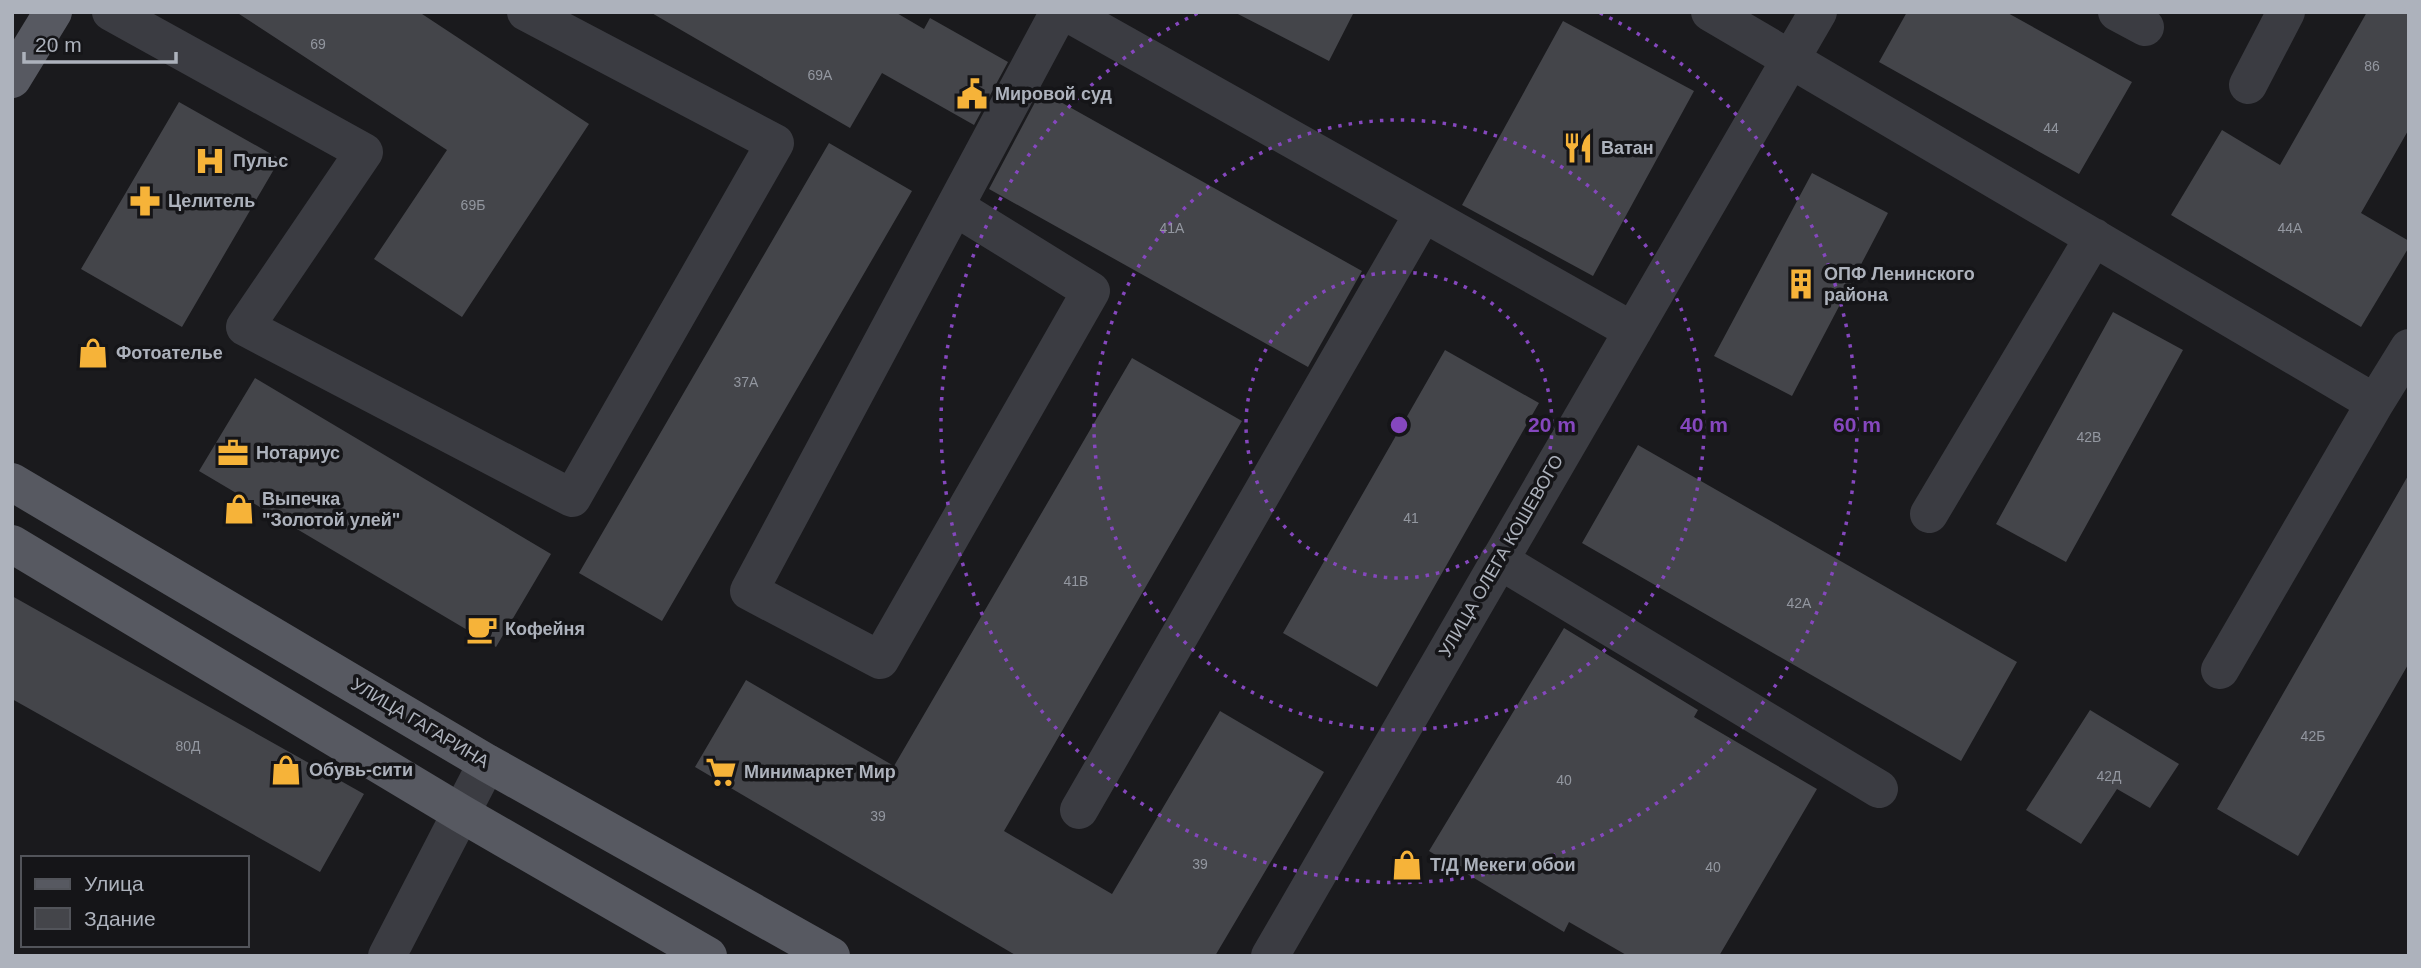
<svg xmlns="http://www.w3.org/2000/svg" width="2421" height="968" font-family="Arial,sans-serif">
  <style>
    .building { fill: #44454a }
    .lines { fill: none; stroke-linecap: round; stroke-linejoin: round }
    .minor { stroke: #3b3c42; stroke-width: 38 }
    .major { stroke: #575961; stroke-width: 38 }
    .ring { fill: none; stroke: #8547be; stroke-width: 3.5; stroke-dasharray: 3.5 7 }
    .labels { text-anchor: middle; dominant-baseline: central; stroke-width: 7; stroke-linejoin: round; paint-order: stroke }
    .number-label { font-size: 14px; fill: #9397a0 }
    .poi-label { font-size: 18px; font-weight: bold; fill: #adb2bc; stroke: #151518; text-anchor: start }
    .street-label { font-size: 18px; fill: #adb2bc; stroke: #151518 }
    .centre { fill: #8547be; stroke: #151518; stroke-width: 3.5 }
    .ring-label { font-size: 21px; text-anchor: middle; font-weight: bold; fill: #8547be; stroke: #151518; stroke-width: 7; stroke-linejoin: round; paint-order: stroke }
  </style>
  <rect width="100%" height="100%" fill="#1a1a1d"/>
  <path class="building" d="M236 12H419L589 124 462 317 374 259 447 150Z
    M650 12H895L924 29 930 18 1008 62 974 125 882 73 850 128Z
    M1234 12H1354L1329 61Z
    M1907 12H2006L2132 82 2079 174 1879 62Z
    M2367 12H2409V129L2361 213 2409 241V247L2361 327 2171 215 2222 130 2280 165Z
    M1563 21 1694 91 1593 276 1462 205Z
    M1041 91 1362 271 1308 367 989 189Z
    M179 102 280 159 182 327 81 269Z
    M829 143 912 191 662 621 579 573Z
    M1812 173 1888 213 1792 396 1714 356Z
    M2113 312 2183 350 2066 562 1996 524Z
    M1445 350 1539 403 1377 687 1283 633Z
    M1132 358 1242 421 1004 831 1112 894 1220 711 1324 772 1215 956H1017L695 767 746 680 894 766Z
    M255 378 551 554 496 647 199 471Z
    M1638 445 2017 662 1961 761 1582 543Z
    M2409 474V663L2298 856 2217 809Z
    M12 596 364 794 320 872 12 699Z
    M1564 628 1698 710 1694 717 1817 789 1719 956H1628L1569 922 1564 932 1429 851Z
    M2090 710 2179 764 2150 808 2117 789 2081 844 2026 810Z"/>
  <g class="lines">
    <path class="minor" d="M111 12 364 152 245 327 572 498 775 143 526 12
      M1066 12 1633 331
      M1710 12 2375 403 2409 348
      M2117 12 2145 27
      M2248 85 2286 12
      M955 207 1091 291 880 660 749 591 1059 12
      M1929 514 2094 237
      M1499 560 1879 789
      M2220 670 2375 403
      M1079 810 1423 214
      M387 956 487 763
      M1270 956 1818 12"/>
    <path class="major" d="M12 79 53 12
      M12 482 487 763 831 956
      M12 544 462 814 708 956"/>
  </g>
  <g class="ring">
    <circle cx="1399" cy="425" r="153"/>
    <circle cx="1399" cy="425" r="305"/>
    <path d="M1600 13A458 458 0 1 1 1198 13"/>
  </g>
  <defs>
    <g id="civic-bare" transform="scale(2.415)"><path d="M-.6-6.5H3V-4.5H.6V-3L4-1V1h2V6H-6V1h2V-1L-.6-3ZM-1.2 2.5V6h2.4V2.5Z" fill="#f6b339" stroke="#151518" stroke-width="2.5" paint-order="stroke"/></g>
    <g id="restaurant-bare" transform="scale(2.415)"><path d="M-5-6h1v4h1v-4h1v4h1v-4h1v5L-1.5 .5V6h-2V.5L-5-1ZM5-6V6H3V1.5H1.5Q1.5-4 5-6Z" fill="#f6b339" stroke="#151518" stroke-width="2.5" paint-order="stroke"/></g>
    <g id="hospital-bare" transform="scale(2.415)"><path d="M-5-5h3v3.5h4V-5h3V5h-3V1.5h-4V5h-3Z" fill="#f6b339" stroke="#151518" stroke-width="2.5" paint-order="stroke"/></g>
    <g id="pharmacy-bare" transform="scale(2.415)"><path d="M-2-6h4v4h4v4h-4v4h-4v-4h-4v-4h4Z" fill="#f6b339" stroke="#151518" stroke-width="2.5" paint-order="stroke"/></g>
    <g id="building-bare" transform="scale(2.415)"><path d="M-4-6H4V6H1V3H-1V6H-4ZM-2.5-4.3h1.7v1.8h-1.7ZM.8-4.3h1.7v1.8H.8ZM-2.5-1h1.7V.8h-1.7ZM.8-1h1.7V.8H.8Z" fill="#f6b339" stroke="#151518" stroke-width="2.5" paint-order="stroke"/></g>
    <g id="shop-bare" transform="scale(2.415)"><path d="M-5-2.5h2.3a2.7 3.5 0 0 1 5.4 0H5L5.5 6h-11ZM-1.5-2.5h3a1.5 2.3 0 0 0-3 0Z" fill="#f6b339" stroke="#151518" stroke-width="2.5" paint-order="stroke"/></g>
    <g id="office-bare" transform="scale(2.415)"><path d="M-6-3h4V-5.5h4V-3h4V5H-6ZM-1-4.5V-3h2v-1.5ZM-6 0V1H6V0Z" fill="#f6b339" stroke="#151518" stroke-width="2.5" paint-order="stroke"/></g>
    <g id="cafe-bare" transform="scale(2.415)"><path d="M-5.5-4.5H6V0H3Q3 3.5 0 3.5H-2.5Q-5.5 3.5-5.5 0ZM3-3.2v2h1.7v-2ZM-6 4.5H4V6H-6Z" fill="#f6b339" stroke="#151518" stroke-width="2.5" paint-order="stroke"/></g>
    <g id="supermarket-bare" transform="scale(2.415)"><path d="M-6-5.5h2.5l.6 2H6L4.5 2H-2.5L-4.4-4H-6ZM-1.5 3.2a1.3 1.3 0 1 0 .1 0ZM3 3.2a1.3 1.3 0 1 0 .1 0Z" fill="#f6b339" stroke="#151518" stroke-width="2.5" paint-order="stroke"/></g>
  </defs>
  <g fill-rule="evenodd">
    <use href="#civic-bare" x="972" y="94"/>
    <use href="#restaurant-bare" x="1578" y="148"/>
    <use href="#hospital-bare" x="210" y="161"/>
    <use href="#pharmacy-bare" x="145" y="201"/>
    <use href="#building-bare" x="1801" y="284"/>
    <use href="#shop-bare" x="93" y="353"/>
    <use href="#office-bare" x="233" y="453"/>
    <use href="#shop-bare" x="239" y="509"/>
    <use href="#cafe-bare" x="482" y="629"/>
    <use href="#shop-bare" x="286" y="770"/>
    <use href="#supermarket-bare" x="721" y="772"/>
    <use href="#shop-bare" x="1407" y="865"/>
  </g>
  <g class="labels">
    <g class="number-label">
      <text x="318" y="44">69</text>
      <text x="2372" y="66">86</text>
      <text x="820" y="75">69А</text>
      <text x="2051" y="128">44</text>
      <text x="473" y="205">69Б</text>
      <text x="1172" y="228">41А</text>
      <text x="2290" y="228">44А</text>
      <text x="746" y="382">37А</text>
      <text x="2089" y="437">42В</text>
      <text x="1411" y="518">41</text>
      <text x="1076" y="581">41В</text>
      <text x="1799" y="603">42А</text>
      <text x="2313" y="736">42Б</text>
      <text x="188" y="746">80Д</text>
      <text x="2109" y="776">42Д</text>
      <text x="1564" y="780">40</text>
      <text x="878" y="816">39</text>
      <text x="1200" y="864">39</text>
      <text x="1713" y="867">40</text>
    </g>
    <g class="poi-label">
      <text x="995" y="94">Мировой суд</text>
      <text x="1601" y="148">Ватан</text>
      <text x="233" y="161">Пульс</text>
      <text x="168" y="201">Целитель</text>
      <text x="1824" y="274">ОПФ Ленинского<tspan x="1824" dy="21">района</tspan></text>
      <text x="116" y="353">Фотоателье</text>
      <text x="256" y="453">Нотариус</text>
      <text x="262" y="499">Выпечка<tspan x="262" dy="21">"Золотой улей"</tspan></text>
      <text x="505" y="629">Кофейня</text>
      <text x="309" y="770">Обувь-сити</text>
      <text x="744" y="772">Минимаркет Мир</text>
      <text x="1430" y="865">Т/Д Мекеги обои</text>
    </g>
    <g class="street-label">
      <text transform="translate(1501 556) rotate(-60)">УЛИЦА ОЛЕГА КОШЕВОГО</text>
      <text transform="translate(420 723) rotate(31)">УЛИЦА ГАГАРИНА</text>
    </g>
  </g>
  <circle cx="1399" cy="425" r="10" class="centre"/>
  <g class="ring-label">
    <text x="1552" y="432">20 m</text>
    <text x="1704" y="432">40 m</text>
    <text x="1857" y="432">60 m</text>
  </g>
  <rect width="2421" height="968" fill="none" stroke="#adb2bc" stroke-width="28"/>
  <rect x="21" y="856" width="228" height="91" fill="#151518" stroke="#52545a" stroke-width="2"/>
  <rect x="35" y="879" width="35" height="10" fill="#575961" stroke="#52545a" stroke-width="2"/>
  <text x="84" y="891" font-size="21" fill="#adb2bc">Улица</text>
  <rect x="35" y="908" width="35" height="21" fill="#44454a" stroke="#52545a" stroke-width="2"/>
  <text x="84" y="926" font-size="21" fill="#adb2bc">Здание</text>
  <path d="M24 52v10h152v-10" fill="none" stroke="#adb2bc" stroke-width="3.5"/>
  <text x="35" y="52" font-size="21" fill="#adb2bc" stroke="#151518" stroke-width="5" paint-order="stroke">20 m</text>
</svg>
